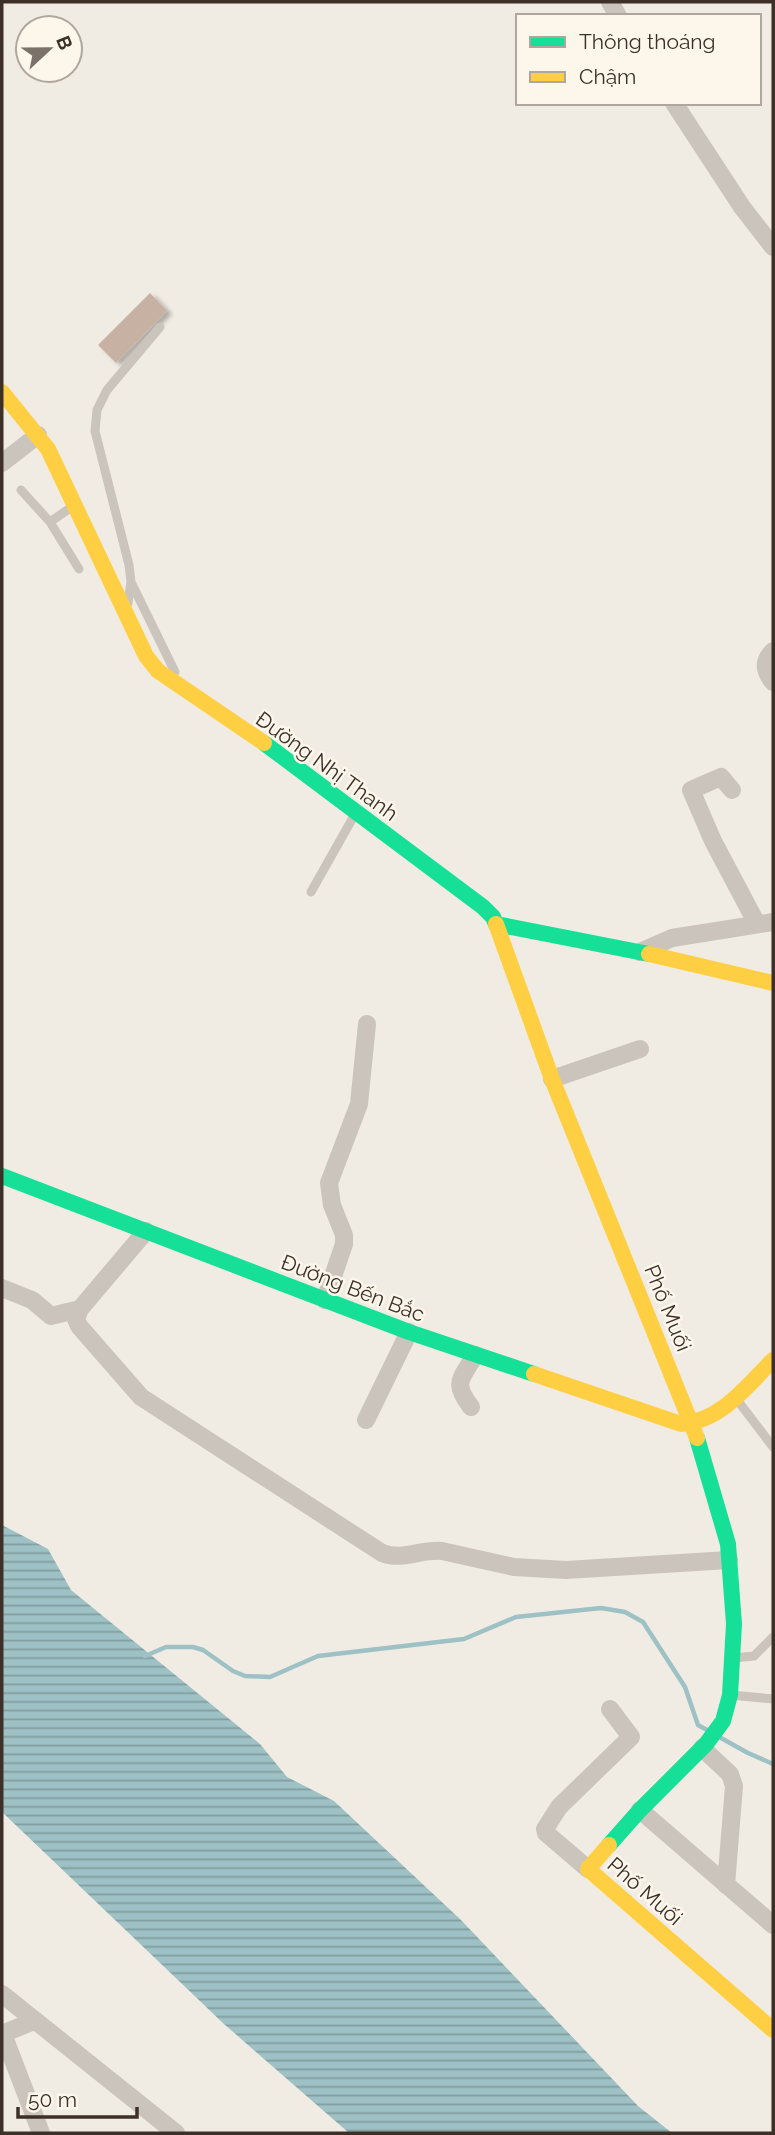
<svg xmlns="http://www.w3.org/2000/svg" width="775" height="2135" font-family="Raleway,sans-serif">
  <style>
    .water { fill: url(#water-rules) }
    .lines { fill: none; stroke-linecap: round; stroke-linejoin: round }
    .stream { stroke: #9dc1c4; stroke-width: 4.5 }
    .building { fill: #c6b1a3; filter: url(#shadow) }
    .lane { stroke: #cac4bc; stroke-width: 9 }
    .street { stroke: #cac4bc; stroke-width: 18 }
    .fast { stroke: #16e098; stroke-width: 16 }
    .slow { stroke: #ffcf43; stroke-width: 16 }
    .labels { text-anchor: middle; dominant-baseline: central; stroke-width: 5; stroke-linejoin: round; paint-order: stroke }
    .street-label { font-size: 21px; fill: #3c3029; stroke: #fcf6eb }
  </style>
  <defs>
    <pattern id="water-rules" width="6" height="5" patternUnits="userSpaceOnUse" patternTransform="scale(1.75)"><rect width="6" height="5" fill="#9dc1c4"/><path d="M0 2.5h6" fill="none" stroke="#819d9f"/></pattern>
    <filter id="shadow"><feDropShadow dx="5" dy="3" stdDeviation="2" flood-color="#0004"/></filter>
  </defs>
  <rect width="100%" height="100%" fill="#f0ece3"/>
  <path class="water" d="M2 1525 48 1549 71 1590 260 1744 287 1777 334 1801 461 1920 638 2106 672 2133H349L224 2024 2 1812Z"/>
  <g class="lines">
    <path class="stream" d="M145 1656 166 1647H193L203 1650 233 1671 245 1676 270 1677 318 1656 464 1639 516 1617 601 1608 625 1612 643 1622 685 1687 698 1725 707 1730
      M721 1738 748 1753 773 1764"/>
  </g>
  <path class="building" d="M150 293 167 311 116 363 98 345Z"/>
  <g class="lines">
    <path class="lane" d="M21 490 50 522 73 506
      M50 522 79 569
      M132 584 175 672
      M128 603 131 582 129 565 95 431 97 410 107 390 160 327
      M311 892 355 814
      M738 1401 773 1447
      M734 1658 754 1656 773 1637
      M731 1695 773 1699"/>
    <path class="street" d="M610 2 618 16
      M674 103 742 207 773 247
      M2 463 38 435
      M773 651C762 662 764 671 773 682
      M732 790 721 777 691 790 713 841 757 924
      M640 952 672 938 773 922
      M552 1079 640 1049
      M146 1231 80 1309 76 1319 79 1326 141 1397 382 1553C403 1561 420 1549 442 1551L514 1567 566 1570 729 1560
      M2 1288 32 1300 51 1316 80 1309
      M325 1300 344 1244V1235L332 1205 329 1183 359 1104 367 1024
      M471 1407C452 1382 461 1380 475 1355
      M366 1420 409 1332
      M702 1748 730 1774 734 1786 726 1885
      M640 1810 773 1925
      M588 1869 546 1833 545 1829 559 1807 631 1737 610 1709
      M2 1994 176 2133
      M2 2034 34 2021
      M3 2034 41 2133"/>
    <path class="fast" d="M264 743 483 907 493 917 496 924 649 954
      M2 1176 409 1332 534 1374
      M609 1845 640 1810 706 1744 723 1721 730 1695 734 1624 728 1544 697 1438"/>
    <path class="slow" d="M2 392 48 449 146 656 158 671 264 743
      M496 924 552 1079 697 1438
      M649 954 773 983
      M534 1374 681 1424C721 1421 746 1387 773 1360
      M609 1845 588 1869 773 2030"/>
  </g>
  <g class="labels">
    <g class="street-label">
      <text transform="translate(327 766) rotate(36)">Đường Nhị Thanh</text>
      <text transform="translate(353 1288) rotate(21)">Đường Bến Bắc</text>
      <text transform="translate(668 1308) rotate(68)">Phố Muối</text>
      <text transform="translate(645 1891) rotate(41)">Phố Muối</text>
    </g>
  </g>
  <rect width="775" height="2135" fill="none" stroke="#3c3029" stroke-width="7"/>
  <rect x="516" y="14" width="245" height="91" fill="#fcf6eb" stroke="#afa79d" stroke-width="2"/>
  <rect x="530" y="37" width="35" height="10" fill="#16e098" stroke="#afa79d" stroke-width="2"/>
  <text x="579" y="49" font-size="21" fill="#3c3029">Thông thoáng</text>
  <rect x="530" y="72" width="35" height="10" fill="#ffcf43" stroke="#afa79d" stroke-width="2"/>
  <text x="579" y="84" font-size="21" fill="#3c3029">Chậm</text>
  <g transform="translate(49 49) rotate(68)"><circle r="33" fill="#fcf6eb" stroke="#afa79d" stroke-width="2"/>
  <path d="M0-5L12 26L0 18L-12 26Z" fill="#7b726a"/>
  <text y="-10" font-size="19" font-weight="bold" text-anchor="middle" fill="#3c3029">B</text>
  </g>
  <path d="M18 2107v10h119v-10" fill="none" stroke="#3c3029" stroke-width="3.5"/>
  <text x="28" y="2107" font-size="21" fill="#3c3029" stroke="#fcf6eb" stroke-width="5" paint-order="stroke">50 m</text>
</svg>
